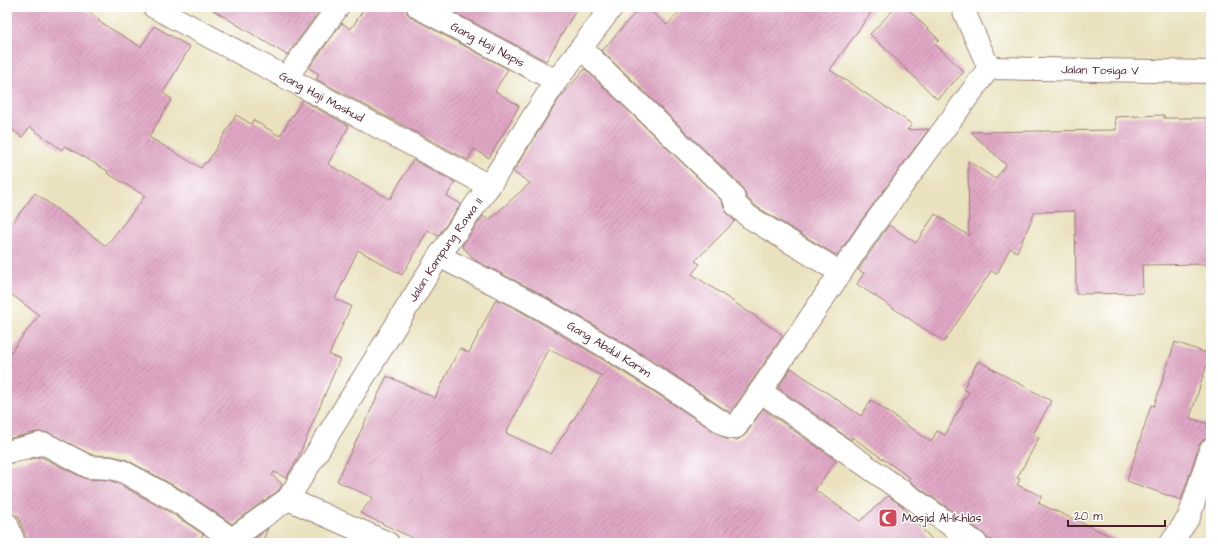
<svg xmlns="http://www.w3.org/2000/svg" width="1218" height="550" font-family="'Architects Daughter',sans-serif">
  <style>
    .building { fill: url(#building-hatch); fill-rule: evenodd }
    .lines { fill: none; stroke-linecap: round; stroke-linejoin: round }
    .minor-casing { stroke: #9a8075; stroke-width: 24 }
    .minor { stroke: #fff; stroke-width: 22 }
    .labels { text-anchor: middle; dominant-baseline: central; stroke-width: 3; stroke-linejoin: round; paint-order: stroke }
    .street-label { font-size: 12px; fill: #4a1f2b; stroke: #fff }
    .poi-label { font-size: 12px; fill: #4a1f2b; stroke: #fff; text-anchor: start }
  </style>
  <defs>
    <pattern id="building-hatch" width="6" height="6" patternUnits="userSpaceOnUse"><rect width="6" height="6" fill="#e1a8c6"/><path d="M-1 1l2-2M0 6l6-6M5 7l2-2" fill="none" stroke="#b888a1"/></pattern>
  </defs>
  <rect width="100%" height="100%" fill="#fff"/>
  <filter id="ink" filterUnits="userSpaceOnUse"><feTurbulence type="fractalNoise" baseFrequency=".025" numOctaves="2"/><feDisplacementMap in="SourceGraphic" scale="8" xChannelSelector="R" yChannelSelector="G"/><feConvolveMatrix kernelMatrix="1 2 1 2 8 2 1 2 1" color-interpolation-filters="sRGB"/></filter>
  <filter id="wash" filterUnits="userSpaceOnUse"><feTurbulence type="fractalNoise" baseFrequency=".012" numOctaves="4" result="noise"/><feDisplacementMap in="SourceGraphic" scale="16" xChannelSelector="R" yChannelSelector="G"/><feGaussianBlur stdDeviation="0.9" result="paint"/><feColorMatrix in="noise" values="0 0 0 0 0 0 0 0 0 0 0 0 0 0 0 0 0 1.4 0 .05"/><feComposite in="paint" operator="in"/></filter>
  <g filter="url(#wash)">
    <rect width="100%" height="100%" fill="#eae2bf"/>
    <g id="blocks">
      <path class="building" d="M7 7H79L99 19 98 21 141 47 154 26 190 47 163 93 172 99 149 137 201 168 205 162 207 163 236 115 251 124 253 120 280 136 292 115 293 116 302 100 349 126 328 164 390 199 413 160 455 182 447 196 461 204 438 236 428 230 402 275 358 250 335 299 351 306 329 355 340 359 297 460 286 478 274 472 272 475 282 484 279 490 232 524 184 491 125 459 112 456 92 455 49 433 37 432 7 439V357L39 315 7 291V230L35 193 106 246 145 196 107 173 108 171 65 146 62 150 30 127 22 137 7 126Z
        M208 7H315L320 10 287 55Z
        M365 7H406L407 13 412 18 508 69 495 91 519 106 489 158 474 149 468 160 316 79 319 74 309 68 342 23 351 29Z
        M444 7H578L546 61Z
        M640 7H646L667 25 684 7H875L830 70 912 124 907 130 929 129 861 221 837 256 757 207 747 198 743 189 739 183 602 51Z
        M896 7H906L939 40 935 44 964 72 937 99 870 34Z
        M585 69 721 200 727 214 735 221 695 261 700 264 692 274 783 335 730 413 661 366 584 319 532 289 476 261 462 246 483 216 489 220 530 183 513 172 559 99Z
        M1164 115V118H1211V264L1142 265 1143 293 1076 294 1075 211 1035 212 1017 252 1010 248 997 274 991 271 944 342 857 284 864 273 858 270 889 225 916 243 935 214 969 236 968 161 995 179 1006 165 971 132 1116 130 1115 117Z
        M496 299 520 311 597 356 647 387 726 439 737 440 746 434 763 409 836 460 815 490 860 521 888 496 902 506 935 543H423L360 513 373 498 337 481 387 376 435 398 460 348 469 353ZM548 349 602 376 551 454 506 433Z
        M1175 342 1210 354 1190 418 1211 425V437H1208L1203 440 1199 445 1181 500 1127 481 1151 405 1154 406Z
        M978 361 1051 401 1033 435 1039 438 1017 478 1020 479 1017 485 1042 496 1038 503 1126 543H998L987 538 983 533 908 480 910 478 852 437 851 440 778 388 791 368 861 416 871 400 931 442 937 431 945 435 969 392 963 389Z
        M41 457 84 478 88 479 109 480 117 483 171 513 203 534 198 543H28L18 515 16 516 10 512H7V464Z
        M268 528 262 543 254 539Z"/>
    </g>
  </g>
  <g filter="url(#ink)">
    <use href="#blocks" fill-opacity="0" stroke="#9a8075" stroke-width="1"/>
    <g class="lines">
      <g class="minor-casing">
        <g id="minor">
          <path id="s1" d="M154 7 489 186"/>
          <path id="s2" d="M418 7 556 81"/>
          <path d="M962 7 989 68"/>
          <path d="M581 48 730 192 733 196 736 205 749 217 828 265"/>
          <path id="s3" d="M989 68 1211 72"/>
          <path d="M286 78 338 7"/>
          <path id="s4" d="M439 256C468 271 497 285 526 300 596 339 663 381 729 427L733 428 736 427 871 228 989 68"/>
          <path d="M760 391 976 543"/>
          <path id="s5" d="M7 452 40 444 47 445 89 467 111 468 122 471 178 502 232 539 288 499 439 256 489 186 556 81 612 7"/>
          <path d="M288 499 388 543"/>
          <path d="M7 524 14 543"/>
          <path d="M1171 543 1189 517 1211 449"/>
        </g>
      </g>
      <use href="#minor" class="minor"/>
    </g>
  </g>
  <defs>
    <g id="mosque-square" transform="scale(1)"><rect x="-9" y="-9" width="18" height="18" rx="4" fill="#d1495b" stroke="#fff"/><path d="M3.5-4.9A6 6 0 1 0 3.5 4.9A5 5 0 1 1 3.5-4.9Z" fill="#fff"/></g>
  </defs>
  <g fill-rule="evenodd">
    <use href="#mosque-square" x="888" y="518"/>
  </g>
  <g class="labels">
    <g class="street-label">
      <text stroke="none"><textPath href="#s2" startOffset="79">Gang Haji Napis</textPath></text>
      <text stroke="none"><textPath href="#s3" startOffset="111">Jalan Tosiga V</textPath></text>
      <text stroke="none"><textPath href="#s1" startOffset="190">Gang Haji Mashud</textPath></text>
      <text stroke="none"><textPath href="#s5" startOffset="615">Jalan Kampung Rawa II</textPath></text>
      <text stroke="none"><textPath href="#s4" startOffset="194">Gang Abdul Karim</textPath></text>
    </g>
    <g class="poi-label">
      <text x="902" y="518">Masjid Al-Ikhlas</text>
    </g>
  </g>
  <rect width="1218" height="550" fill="none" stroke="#fff" stroke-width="24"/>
  <path d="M1068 520v6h97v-6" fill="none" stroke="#4a1f2b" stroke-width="2"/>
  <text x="1074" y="520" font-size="12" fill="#4a1f2b" stroke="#ffffff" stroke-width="3" paint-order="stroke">20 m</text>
</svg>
